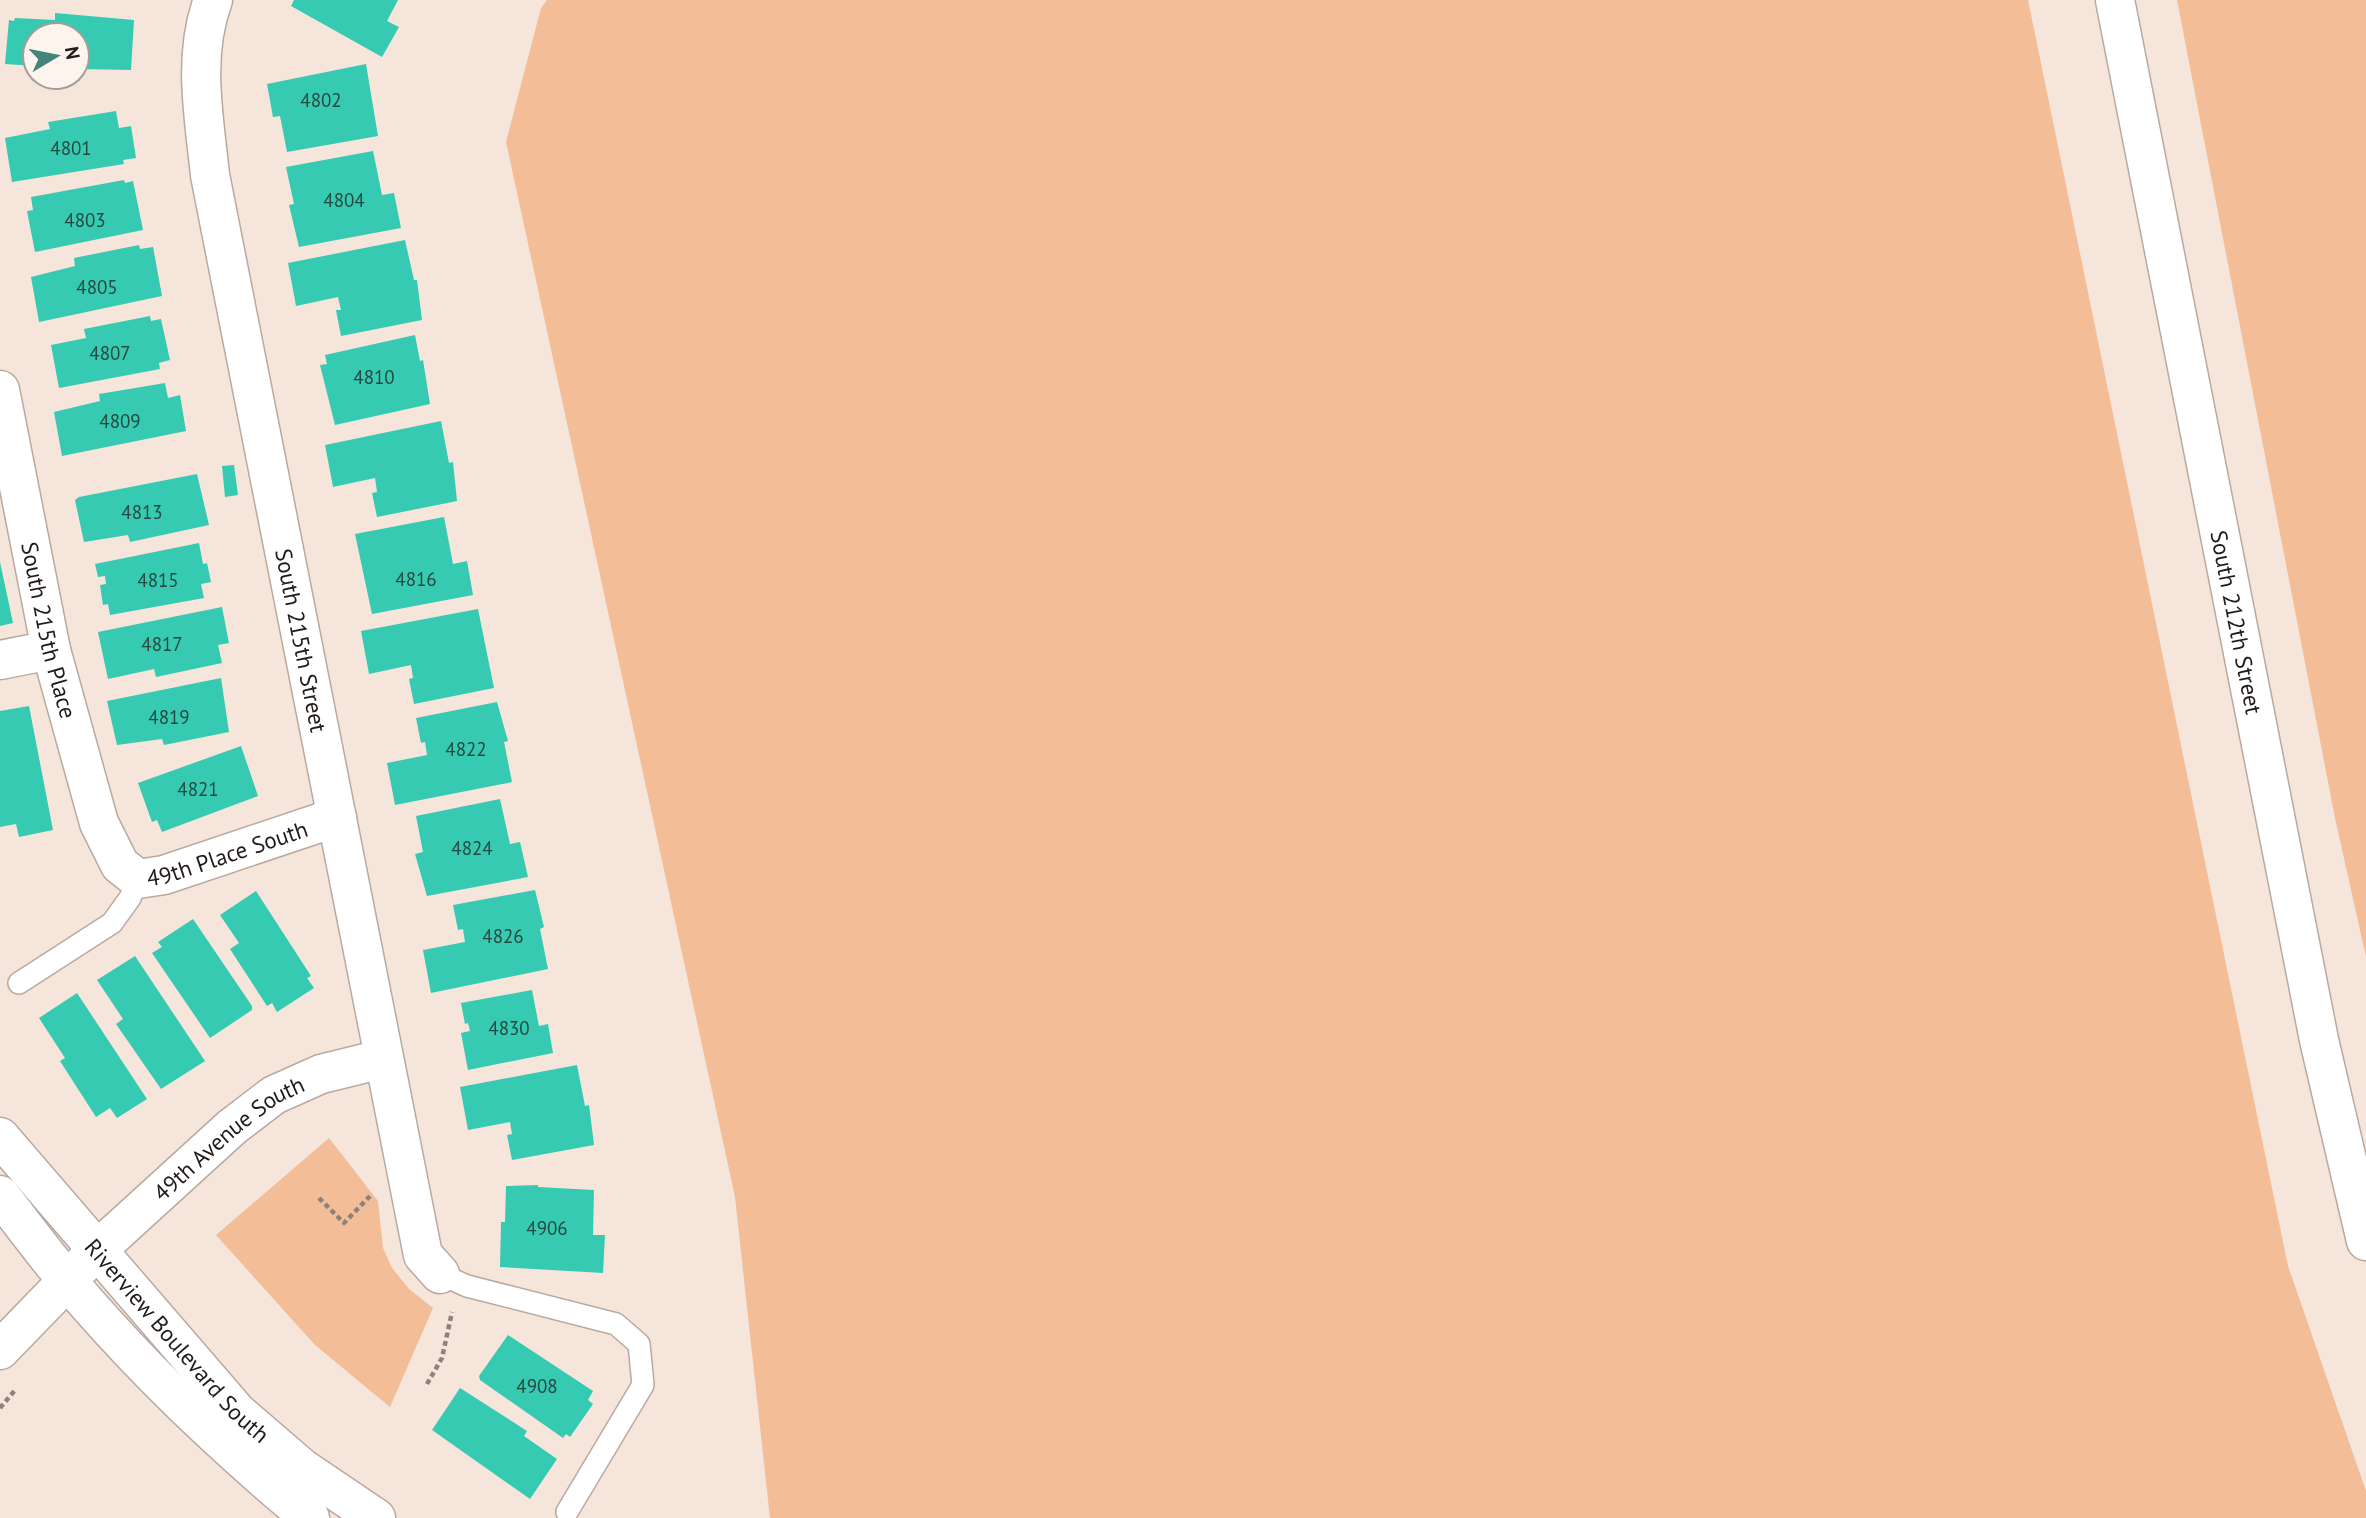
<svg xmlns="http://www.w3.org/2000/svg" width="2366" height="1518" font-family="'PT Sans',sans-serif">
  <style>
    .green { fill: #f2bd97 }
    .building { fill: #35cab1 }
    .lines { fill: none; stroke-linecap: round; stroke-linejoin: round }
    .lane-casing { stroke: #b8aaa0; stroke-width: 24 }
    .street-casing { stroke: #b8aaa0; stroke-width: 41 }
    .secondary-casing { stroke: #b8aaa0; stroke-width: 41 }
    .primary-casing { stroke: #b8aaa0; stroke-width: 41 }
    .path { stroke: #8d827b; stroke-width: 4.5; stroke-dasharray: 5 3.5; stroke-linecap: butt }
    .lane { stroke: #fff; stroke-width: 21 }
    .street { stroke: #fff; stroke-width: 38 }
    .secondary { stroke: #fff; stroke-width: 38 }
    .primary { stroke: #fff; stroke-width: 38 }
    .labels { text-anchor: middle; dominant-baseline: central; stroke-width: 5; stroke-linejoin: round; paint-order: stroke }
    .number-label { font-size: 19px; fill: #27483f }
    .street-label { font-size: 23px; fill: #221c19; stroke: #fdf4ed }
  </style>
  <rect width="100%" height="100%" fill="#f5e5db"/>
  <path class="green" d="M547 0H2028L2288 1266 2366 1491V1518H770L735 1197 506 142 541 8Z
    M2177 0H2366V957L2335 818Z
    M329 1138 378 1201 383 1248 392 1268 409 1289 433 1308 390 1407 315 1345 216 1235Z"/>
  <path class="building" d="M294 0H398L387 21 399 27 382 57 291 6Z
    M55 13 134 20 131 70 77 69V35H35V66L5 64 9 20 14 21 15 18 55 20Z
    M366 64 378 136 287 152 280 116 273 117 267 84Z
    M116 111 119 128 131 126 136 158 123 160 124 164 12 182 5 138 50 129 48 122Z
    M373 151 382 195 394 193 401 228 299 247 289 205 294 204 286 167Z
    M124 180 125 183 133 181 143 230 35 252 27 211 33 210 31 197Z
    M405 240 414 280H417L422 320 341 336 336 310H341L338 297 296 306 288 263Z
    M139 245 140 249 153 247 162 296 39 322 31 277 75 266 74 258Z
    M150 316 151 321 161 319 170 360 159 363 160 369 59 388 51 345 86 338 84 329Z
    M415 335 420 361 423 360 430 404 335 425 320 365 327 364 325 355Z
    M165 383 168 398 180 395 186 431 62 456 54 412 100 401 99 394Z
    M441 421 449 463 453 462 457 501 377 517 372 493 377 492 375 478 333 487 325 445Z
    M234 465 238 495 225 497 222 466Z
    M197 474 209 525 130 542 128 535 84 542 75 500 79 497Z
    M444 517 453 564 467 561 473 595 372 614 355 534Z
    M199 543 203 564 207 563 211 582 201 584 204 598 110 615 108 604 103 605 100 585 106 584 105 576 98 577 95 564Z
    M0 562 13 623 0 626Z
    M222 607 229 643 218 645 222 663 156 677 154 669 108 679 98 632Z
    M478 609 494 688 414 704 409 679 413 678 411 665 369 674 361 631Z
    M221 678 229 732 164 745 162 739 117 745 107 701Z
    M497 702 508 741 504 742 512 782 395 805 387 763 427 755 425 742 421 743 416 718Z
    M29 706 53 830 19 837 16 824 0 827V711Z
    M241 746 258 796 162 832 157 820 152 822 138 783Z
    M500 799 510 844 520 842 528 877 427 896 415 854 423 852 416 816Z
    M535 890 544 927 540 929 548 969 431 993 423 950 465 942 463 929 458 930 453 905Z
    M256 891 311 976 307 978 314 988 277 1012 272 1003 267 1006 230 949 239 943 220 915Z
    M193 919 252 1006V1010L210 1038 152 953 162 947 158 942Z
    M135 956 205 1061 161 1089 116 1024 123 1019 97 980Z
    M532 990 539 1026 548 1024 553 1053 468 1070 461 1033 470 1031 468 1023 465 1024 461 1003Z
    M77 993 147 1099 117 1118 110 1108 96 1117 60 1061 65 1058 39 1018Z
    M577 1065 585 1106 589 1105 594 1145 512 1160 507 1135 512 1134 510 1122 468 1130 460 1087Z
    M538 1185V1187L594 1190 593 1235H605L603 1273 500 1267 501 1222H505L506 1186Z
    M508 1335 593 1391 588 1400 593 1404 570 1437 566 1434 563 1438 480 1380 479 1376Z
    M460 1388 527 1431 524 1436 557 1459 530 1499 432 1430Z"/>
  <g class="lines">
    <g class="lane-casing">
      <path id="lane" d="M19 983 112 923 130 898 138 879
        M440 1274 467 1286 616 1324 639 1344 643 1385 567 1512"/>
    </g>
    <g class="street-casing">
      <g id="street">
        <path id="s1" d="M213 0C192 57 204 116 210 175L423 1255 440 1274"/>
        <path id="s2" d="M0 390 51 650 99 823 120 865 138 879 164 875 337 817"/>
        <path d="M0 660 51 650"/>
        <path id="s3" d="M0 1350 96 1251 232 1127 274 1095 321 1074 382 1059"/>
      </g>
    </g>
    <g class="secondary-casing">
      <g id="secondary">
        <path id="s4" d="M0 1137 237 1412 302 1468 376 1518"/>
        <path d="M0 1195C22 1223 43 1252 66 1279 139 1366 223 1446 310 1518"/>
      </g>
    </g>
    <g class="primary-casing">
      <g id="primary">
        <path id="s5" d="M2115 0 2319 1040 2366 1241"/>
      </g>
    </g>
    <path class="path" d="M319 1198 344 1223 370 1196
      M427 1384 442 1358 452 1312
      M0 1408 16 1389"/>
    <use href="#lane" class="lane"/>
    <use href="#street" class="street"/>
    <use href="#secondary" class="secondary"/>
    <use href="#primary" class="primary"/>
  </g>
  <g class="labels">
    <g class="number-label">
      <text x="321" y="100">4802</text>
      <text x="71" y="148">4801</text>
      <text x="344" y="200">4804</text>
      <text x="85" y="220">4803</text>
      <text x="97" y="287">4805</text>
      <text x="110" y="353">4807</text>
      <text x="374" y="377">4810</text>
      <text x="120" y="421">4809</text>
      <text x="142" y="512">4813</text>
      <text x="416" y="579">4816</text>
      <text x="158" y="580">4815</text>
      <text x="162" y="644">4817</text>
      <text x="169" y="717">4819</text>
      <text x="466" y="749">4822</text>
      <text x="198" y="789">4821</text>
      <text x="472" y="848">4824</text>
      <text x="503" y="936">4826</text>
      <text x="509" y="1028">4830</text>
      <text x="547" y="1228">4906</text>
      <text x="537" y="1386">4908</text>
    </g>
    <g class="street-label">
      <text stroke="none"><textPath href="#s5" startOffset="634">South 212th Street</textPath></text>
      <text stroke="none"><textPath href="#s2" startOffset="245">South 215th Place</textPath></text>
      <text stroke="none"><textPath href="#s1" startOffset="651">South 215th Street</textPath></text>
      <text stroke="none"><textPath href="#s2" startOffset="607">49th Place South</textPath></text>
      <text stroke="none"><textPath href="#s3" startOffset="313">49th Avenue South</textPath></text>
      <text stroke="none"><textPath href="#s4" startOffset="270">Riverview Boulevard South</textPath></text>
    </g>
  </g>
  <g transform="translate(56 56) rotate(80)"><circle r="33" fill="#fdf4ed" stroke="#a59e98" stroke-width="2"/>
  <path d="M0-5L12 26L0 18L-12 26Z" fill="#438578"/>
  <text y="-10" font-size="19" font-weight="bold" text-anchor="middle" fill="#221c19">N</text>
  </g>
</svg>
